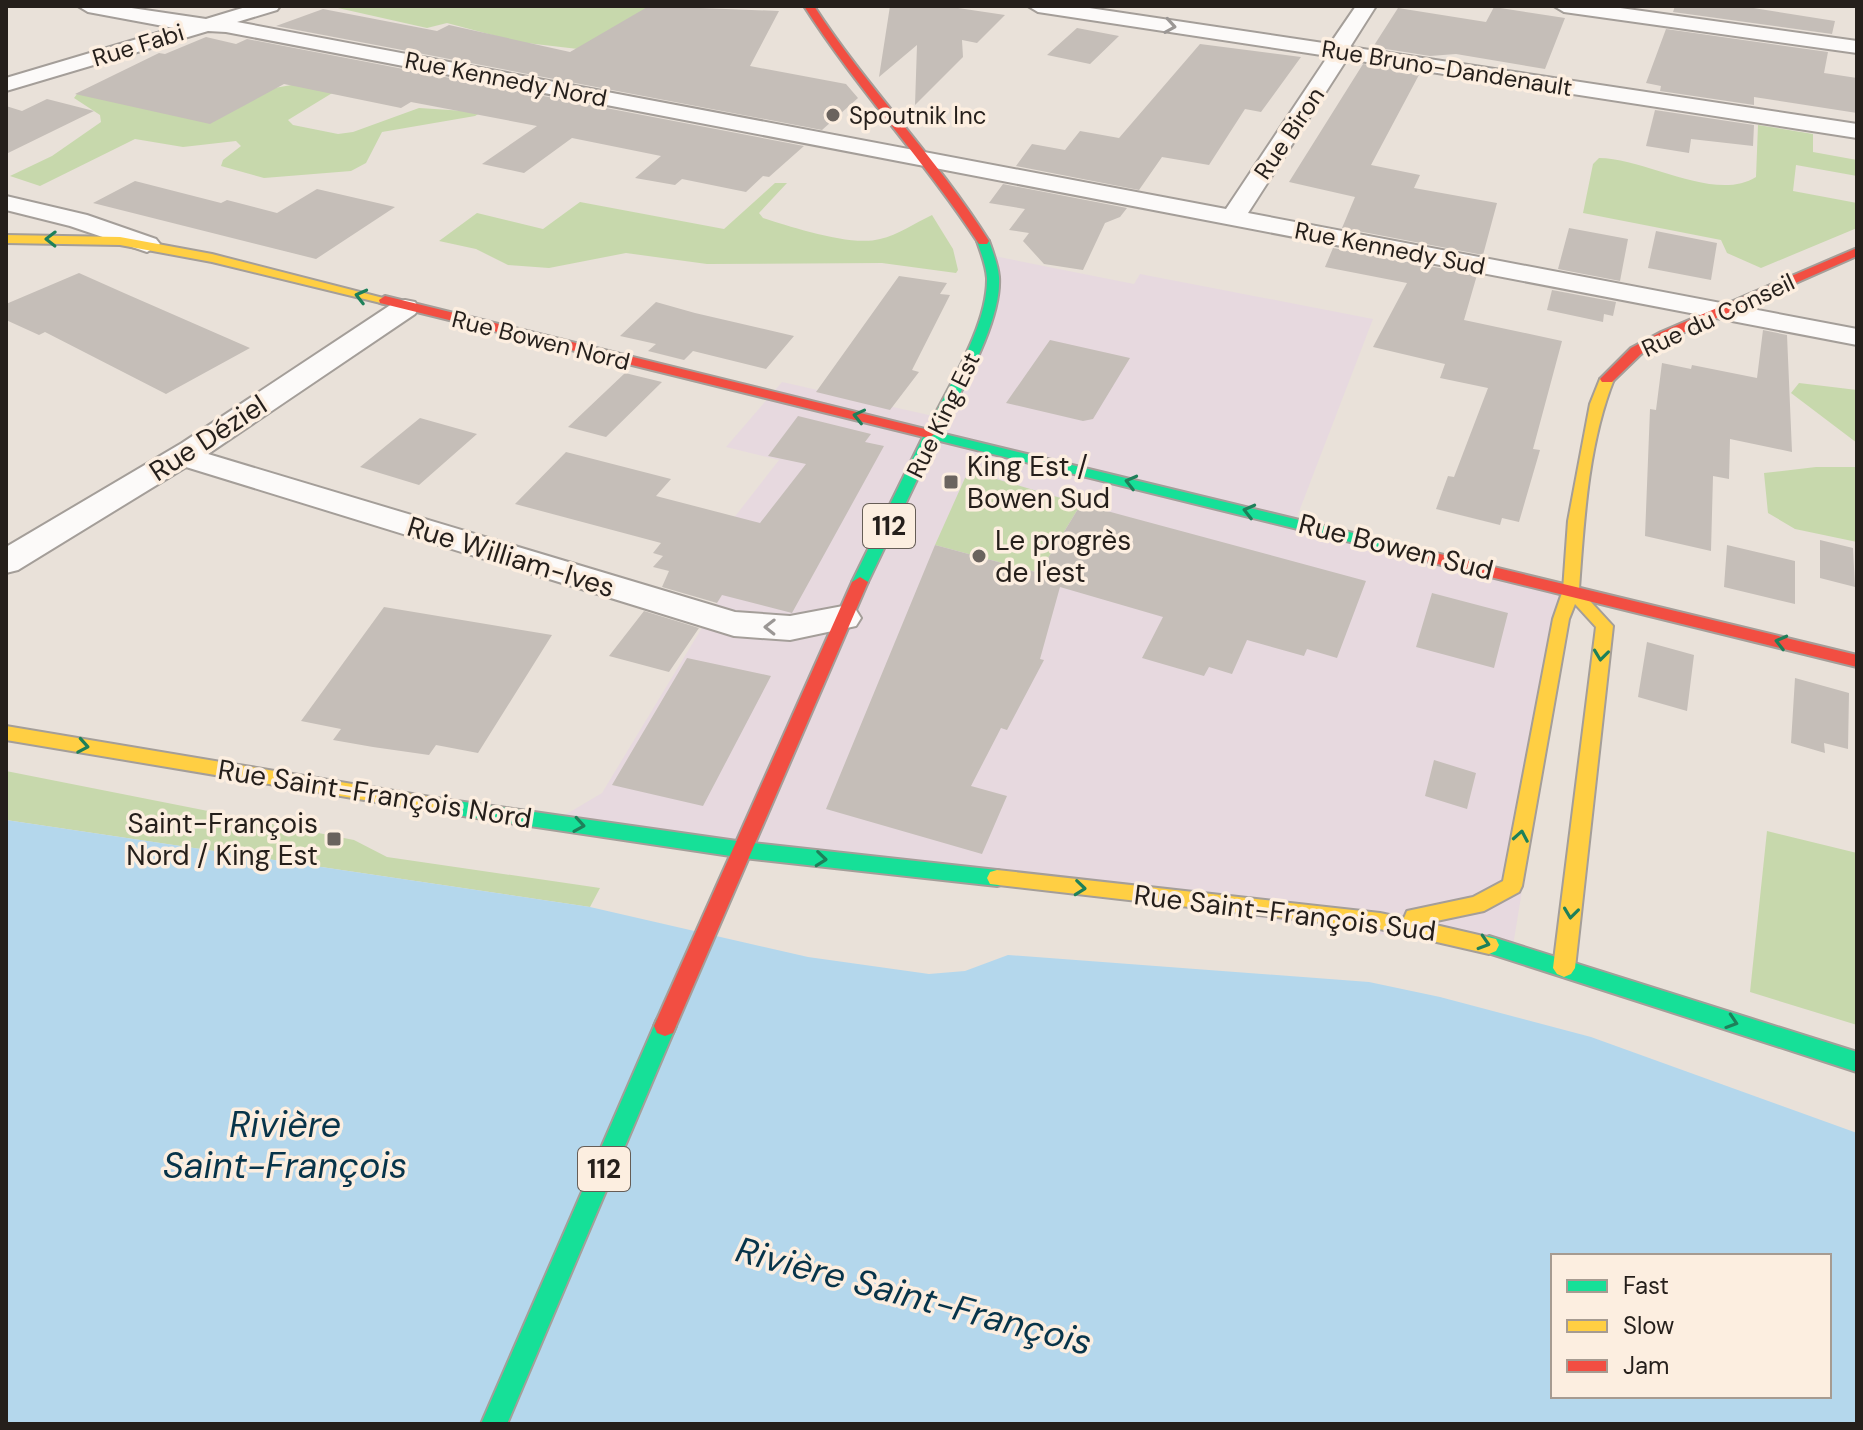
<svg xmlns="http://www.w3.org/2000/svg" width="1863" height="1430" font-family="'DM Sans',sans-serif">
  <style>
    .commercial { fill: #e7d9df }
    .green { fill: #c7d8ac }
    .water { fill: #b4d7ec; fill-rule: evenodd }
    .building { fill: #c5beb8 }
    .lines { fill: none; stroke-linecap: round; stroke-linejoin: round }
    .street-casing { stroke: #a49e99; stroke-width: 4 }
    .fast-casing { stroke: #a49e99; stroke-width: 4 }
    .slow-casing { stroke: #a49e99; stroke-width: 4 }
    .jam-casing { stroke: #a49e99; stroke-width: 4 }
    .street { fill: #fcfaf9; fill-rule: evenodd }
    .fast { fill: #16e098; fill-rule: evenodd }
    .slow { fill: #ffcf43; fill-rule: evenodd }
    .jam { fill: #f24e42; fill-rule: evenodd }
    .oneway { stroke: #9b9795 }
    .oneway2 { stroke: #1e805a }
    .poi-dot { fill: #6a635e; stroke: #fceee0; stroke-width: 3 }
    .labels { text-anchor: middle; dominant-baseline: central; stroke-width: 7; stroke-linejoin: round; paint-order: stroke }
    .far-street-label { font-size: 24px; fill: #251f1b; stroke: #fceee0 }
    .far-poi-label { font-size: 24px; fill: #251f1b; stroke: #fceee0; text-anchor: start }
    .shield { fill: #fceee0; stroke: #665d56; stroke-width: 2 }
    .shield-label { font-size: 26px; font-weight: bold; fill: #251f1b }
    .street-label { font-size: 28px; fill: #251f1b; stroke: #fceee0 }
    .poi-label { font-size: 28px; fill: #251f1b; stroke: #fceee0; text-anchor: start }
    .near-water-label { font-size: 36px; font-style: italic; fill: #07344a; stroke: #fceee0 }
  </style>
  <rect width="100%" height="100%" fill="#e9e1d9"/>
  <path class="commercial" d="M989 255 1134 284 1140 274 1373 319 1295 522 1571 590 1512 952 553 822 602 793 723 593 684 582 779 460 726 447 782 382 942 418 978 342Z"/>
  <path class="green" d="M329 6H634L686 13 578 49 518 42 447 23 427 28Z
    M309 82 347 84 288 120 293 125 338 134 353 132 419 108 465 111 503 87 518 90 475 116 382 132 366 163 351 171 264 178 221 166 223 160 241 146 236 141 183 147 135 139 40 186 10 176 52 156 101 122 100 115 74 98 77 94 176 105Z
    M1758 125 1813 134V152L1857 160V176L1796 165 1793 191 1857 203V228L1761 268 1727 253 1721 240 1583 213 1593 164 1599 158C1645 158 1715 203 1756 177Z
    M775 183H787L759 213 763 218C792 227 851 247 880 239 898 235 915 223 932 215L953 249 958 270 956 273 882 263 707 264 626 253 549 268 508 265 476 249 439 241 477 213 543 229 580 202 724 229Z
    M1799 383 1857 390V443L1791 393Z
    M1816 467H1857V542L1795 529 1768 513 1764 473Z
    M976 473 1081 504 1039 573 935 545 965 478Z
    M6 771 354 840 387 857 600 888 590 907 6 820Z
    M1767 831 1857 853V1025L1750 992Z"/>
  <path class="water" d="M6 820 590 907 808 957 929 974 965 971 1008 955 1369 982 1440 997 1591 1037 1857 1133V1424H6ZM1553 1256H1829V1396H1553Z"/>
  <path class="building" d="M649 6 779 11 750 66 846 84 858 98 822 130 276 26 323 9 437 31 449 25 570 52Z
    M890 6H960L958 8 1005 15 977 43 962 40 963 57 915 105 917 45 879 77Z
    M1675 6H1741L1835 21 1832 34 1673 12Z
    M1494 7 1565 18 1545 69 1456 54 1430 56 1373 47 1398 8 1486 22Z
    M1077 28 1119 36 1090 64 1047 55Z
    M1666 29 1828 52 1824 73 1857 78V113L1754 97V105L1660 91 1661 86 1646 83Z
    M206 37 236 44 247 39 804 146 769 177 763 176 746 192 682 179 675 185 635 178 661 156 572 138 524 173 482 164 537 126 411 102 401 108 284 84 210 124 75 94 159 53 165 54Z
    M1200 44 1301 57 1261 112 1245 109 1209 165 1162 157 1139 190 1016 166 1032 144 1065 150 1080 131 1119 138Z
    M1363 64 1420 73 1371 165 1420 175 1414 188 1497 203 1483 255 1342 228 1355 197 1289 182Z
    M47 99 94 111 6 154V106L22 111Z
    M1655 110 1754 125 1753 146 1691 139 1689 153 1646 146Z
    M135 181 221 203 227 200 277 213 317 189 395 207 316 259 93 203Z
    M1003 184 1127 208 1120 217 1105 223 1083 270 1044 264 1023 241 1029 233 1009 230 1025 209 989 203Z
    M1569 228 1628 239 1620 281 1558 269Z
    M1656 231 1717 243 1711 280 1648 268Z
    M1333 248 1477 275 1464 320 1562 341 1533 449 1540 450 1519 522 1502 518 1500 525 1436 509 1448 476 1454 477 1488 388 1440 378 1445 364 1373 347 1407 283 1325 267Z
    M79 273 124 293 250 348 166 394 45 332 39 335 6 320V304Z
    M899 276 947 283 940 294 950 295 912 370 919 372 890 410 816 392Z
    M1552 290 1616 302 1613 316 1604 314 1603 322 1547 310Z
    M656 302 695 313 794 336 766 369 693 351 684 360 648 351 656 344 620 336Z
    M1763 330 1787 335 1792 452 1730 439 1729 479 1713 476 1711 551 1645 536 1650 409 1656 410 1662 363 1691 369 1692 365 1757 378Z
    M1050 340 1130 358 1093 419 1083 421 1006 403Z
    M625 373 662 382 606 437 568 427Z
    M798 416 871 434 865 442 884 446 792 613 722 595 717 603 662 587 669 571 653 567 663 556 653 553 661 543 515 504 566 452 671 479 656 496 760 523 806 464 768 456Z
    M420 418 477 434 419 485 360 467Z
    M1081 504 1366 581 1337 658 1307 649 1304 656 1247 640 1232 674 1209 667 1204 676 1142 658 1163 617 1060 587 1040 659 1044 660 1007 730 1001 728 971 786 1007 796 982 854 826 809 935 545 1039 573Z
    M1820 540 1853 548 1855 587 1820 578Z
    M1727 545 1795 561V604L1724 587Z
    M1432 593 1508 613 1494 668 1416 647Z
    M384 607 552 635 478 753 436 745 429 755 373 747 333 740 341 729 301 721Z
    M644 611 699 628 669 672 609 656Z
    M1647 642 1694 655 1687 711 1638 697Z
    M687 658 771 676 703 806 612 785Z
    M1795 678 1849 693 1848 749 1824 743 1825 753 1791 743Z
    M1434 760 1476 773 1467 809 1425 796Z"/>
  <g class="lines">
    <g class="street-casing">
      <path id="street" d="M78 6H118L206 19 249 6H280L277 10 237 22 1226 209 1328 56 1038 12 1028 6H1076L1330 44 1356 6H1376L1350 47 1857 124V138L1347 59 1248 213 1857 329V345L226 32 208 31 6 91V78L174 28 88 12Z
        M1554 6H1606L1857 41V53L1564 12Z
        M6 196 87 215 156 239 160 244 147 252 70 226 6 210Z
        M405 300 415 302 419 308 415 314 208 454 735 612 790 616 843 606 856 610 861 618 856 626 790 640 734 636 186 467 18 570 6 573V547L182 443 395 302Z"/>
    </g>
    <g class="fast-casing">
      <path id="fast" d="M983 237 989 241C993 252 998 265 999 277 1002 322 960 392 940 433L1415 548 1423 553 1421 557 1415 558 936 440 868 582 860 587 854 586 852 582 923 437 921 434 927 430C948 387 988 326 987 278 986 265 981 253 977 241Z
        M436 798 744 842 997 870 1004 872 1007 878 1004 884 997 886 744 858 436 812 429 810 426 805 429 800Z
        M1489 936 1857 1052V1072L1482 951 1479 945 1482 939Z
        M665 1016 673 1019 676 1026 507 1424H481L654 1026 657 1019Z"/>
    </g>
    <g class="slow-casing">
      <path id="slow" d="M6 235 120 237 212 254 391 300 385 304 212 262 120 245 6 243Z
        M1607 375 1614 379C1588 444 1584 520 1579 589L1613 626 1575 968 1571 974 1564 977 1557 974 1553 968 1596 627 1575 604 1569 619 1522 886 1519 892 1484 911 1427 923 1496 939 1499 945 1496 951 1489 954 1380 929 990 884 987 878 990 872 997 870 1380 913 1404 918 1407 911 1473 897 1503 881 1553 619 1563 590 1568 521 1590 404 1600 379Z
        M6 726 436 798 443 800 446 805 443 810 436 812 6 740Z"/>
    </g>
    <g class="jam-casing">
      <path id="jam" d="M804 6H814C867 88 937 158 989 241L987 244H979C925 161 857 89 804 6Z
        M1857 248V256L1671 338 1641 354 1612 382H1602L1600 379 1631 348 1661 332Z
        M385 296 933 431 935 434 928 438 380 303 379 300Z
        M1415 548 1857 655V667L1409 557 1407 553Z
        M860 577 868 582 676 1026 673 1033 665 1036 657 1033 654 1026 852 582Z"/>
    </g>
    <use href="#street" class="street"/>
    <use href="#fast" class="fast"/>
    <use href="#slow" class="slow"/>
    <use href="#jam" class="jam"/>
  </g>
  <defs><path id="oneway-chevron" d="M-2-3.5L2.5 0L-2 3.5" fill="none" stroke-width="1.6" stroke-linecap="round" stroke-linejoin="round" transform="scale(2)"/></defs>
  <g class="oneway">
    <use href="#oneway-chevron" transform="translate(1170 26) rotate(9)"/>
    <use href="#oneway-chevron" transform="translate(770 627) rotate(-179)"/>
  </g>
  <g class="oneway2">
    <use href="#oneway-chevron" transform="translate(51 239) rotate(-179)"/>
    <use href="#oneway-chevron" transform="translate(361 296) rotate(-166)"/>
    <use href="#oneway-chevron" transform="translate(859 416) rotate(-167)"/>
    <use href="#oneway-chevron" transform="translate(1131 482) rotate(-166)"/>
    <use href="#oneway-chevron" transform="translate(1249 511) rotate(-166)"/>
    <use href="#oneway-chevron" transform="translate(1781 642) rotate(-166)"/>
    <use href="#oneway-chevron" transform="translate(1601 655) rotate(97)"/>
    <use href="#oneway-chevron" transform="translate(83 746) rotate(10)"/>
    <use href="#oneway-chevron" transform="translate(579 825) rotate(9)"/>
    <use href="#oneway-chevron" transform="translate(1521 836) rotate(-80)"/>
    <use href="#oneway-chevron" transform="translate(821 859) rotate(6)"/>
    <use href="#oneway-chevron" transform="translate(1080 888) rotate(6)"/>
    <use href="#oneway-chevron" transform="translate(1571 913) rotate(97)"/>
    <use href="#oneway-chevron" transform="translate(1484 943) rotate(17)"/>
    <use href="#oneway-chevron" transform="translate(1732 1022) rotate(18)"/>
  </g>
  <g class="poi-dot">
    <circle cx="833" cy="115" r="8"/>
    <rect x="943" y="474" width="16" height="16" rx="4"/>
    <circle cx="979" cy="556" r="8"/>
    <rect x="326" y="831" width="16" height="16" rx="4"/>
  </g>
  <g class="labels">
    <g class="far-street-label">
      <text transform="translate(138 45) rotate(-17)">Rue Fabi</text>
      <text transform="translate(1447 68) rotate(9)">Rue Bruno-Dandenault</text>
      <text transform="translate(506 79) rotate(11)">Rue Kennedy Nord</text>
      <text transform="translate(1289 133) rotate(-56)">Rue Biron</text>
      <text transform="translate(1390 248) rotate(11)">Rue Kennedy Sud</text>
      <text transform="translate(1718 315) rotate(-25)">Rue du Conseil</text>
      <text transform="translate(541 340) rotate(14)">Rue Bowen Nord</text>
      <text transform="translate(943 415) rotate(-64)">Rue King Est</text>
    </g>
    <g class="far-poi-label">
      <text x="849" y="115">Spoutnik Inc</text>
    </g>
    <g class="shield">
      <rect x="863" y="504" width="52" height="44" rx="6"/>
      <rect x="578" y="1147" width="52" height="44" rx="6"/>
    </g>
    <g class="shield-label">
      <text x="889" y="526">112</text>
      <text x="604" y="1169">112</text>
    </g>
    <g class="street-label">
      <text transform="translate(208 438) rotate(-33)">Rue Déziel</text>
      <text transform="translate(1396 547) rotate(14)">Rue Bowen Sud</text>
      <text transform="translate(511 557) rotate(17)">Rue William-Ives</text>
      <text transform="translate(375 794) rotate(9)">Rue Saint-François Nord</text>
      <text transform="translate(1285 913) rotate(7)">Rue Saint-François Sud</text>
    </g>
    <g class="poi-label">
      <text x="967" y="466">King Est /<tspan x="967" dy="32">Bowen Sud</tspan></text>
      <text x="995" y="540">Le progrès<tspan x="995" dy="32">de l'est</tspan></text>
      <text x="318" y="823" text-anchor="end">Saint-François<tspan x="318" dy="32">Nord / King Est</tspan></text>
    </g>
    <g class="near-water-label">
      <text x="285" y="1124">Rivière<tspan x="285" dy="41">Saint-François</tspan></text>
      <text transform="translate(914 1296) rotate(15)">Rivière Saint-François</text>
    </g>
  </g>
  <rect width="1863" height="1430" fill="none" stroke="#251f1b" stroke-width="16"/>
  <rect x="1551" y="1254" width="280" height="144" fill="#fceee0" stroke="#a69b91" stroke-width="2"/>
  <rect x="1567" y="1280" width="40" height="12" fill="#16e098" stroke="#a69b91" stroke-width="2"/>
  <text x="1623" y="1294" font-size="24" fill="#251f1b">Fast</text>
  <rect x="1567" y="1320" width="40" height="12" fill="#ffcf43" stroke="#a69b91" stroke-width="2"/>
  <text x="1623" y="1334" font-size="24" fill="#251f1b">Slow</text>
  <rect x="1567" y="1360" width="40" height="12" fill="#f24e42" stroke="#a69b91" stroke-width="2"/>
  <text x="1623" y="1374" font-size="24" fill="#251f1b">Jam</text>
</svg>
